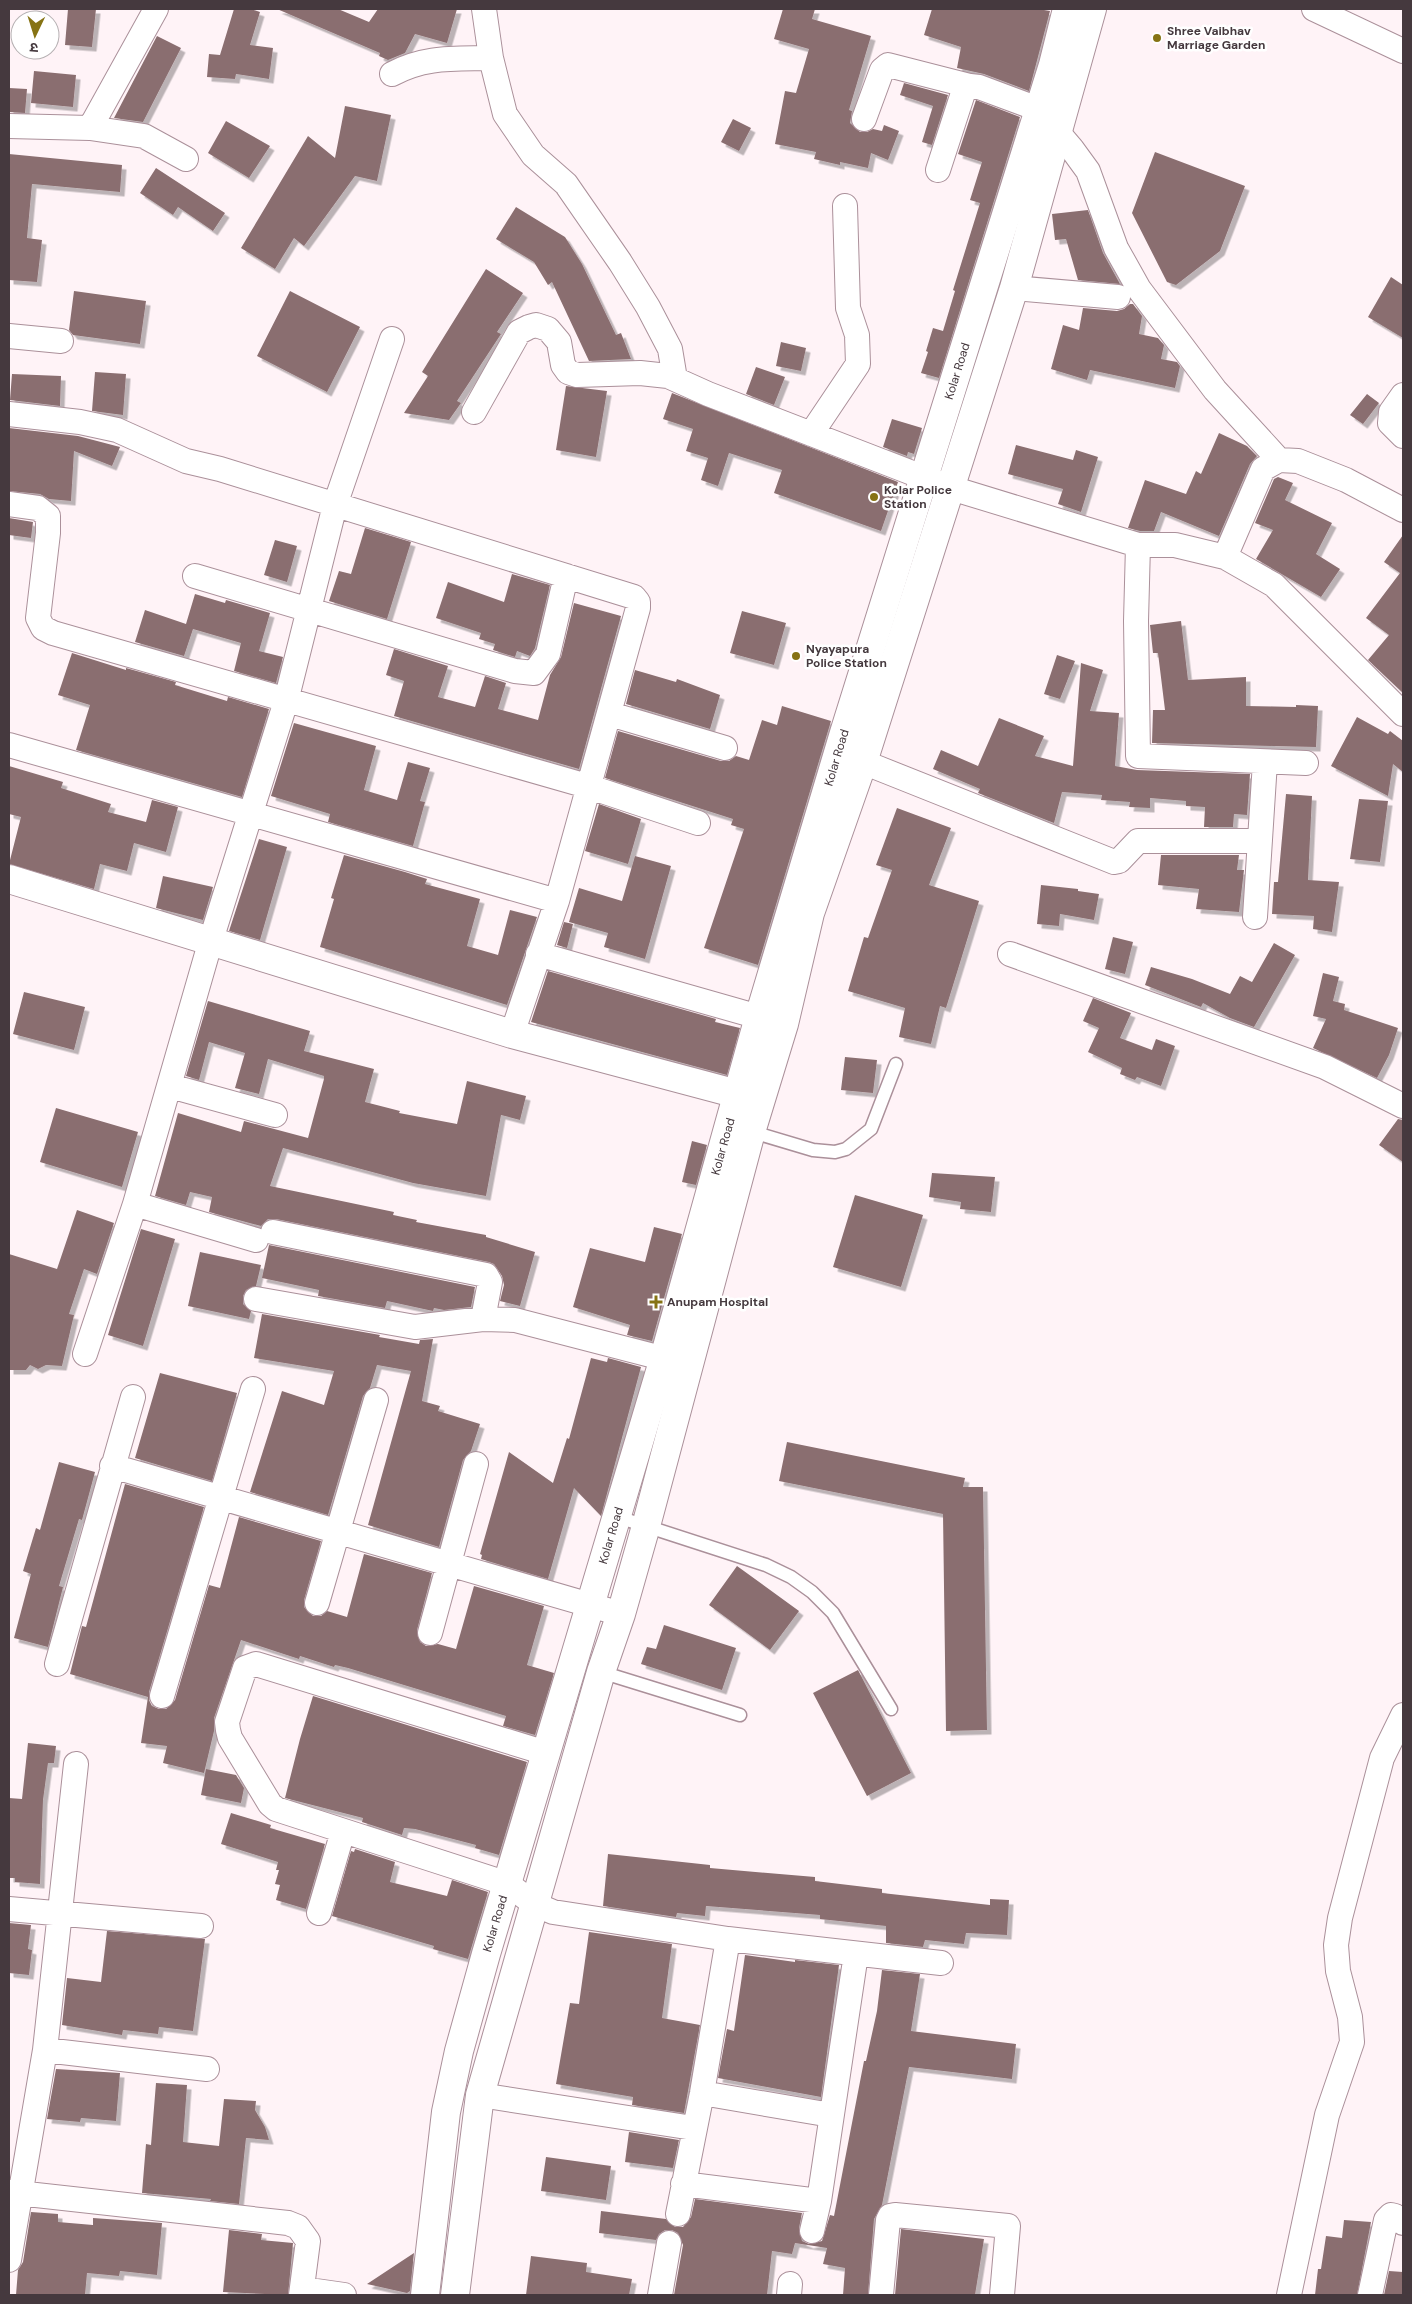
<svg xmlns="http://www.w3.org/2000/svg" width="1412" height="2304" font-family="'DM Sans','Noto Sans Devanagari',sans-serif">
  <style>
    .building { fill: #8a6e70; filter: url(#shadow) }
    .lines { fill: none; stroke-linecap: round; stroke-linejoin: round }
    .service-casing { stroke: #ab909a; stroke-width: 15 }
    .minor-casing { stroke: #ab909a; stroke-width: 26 }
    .tertiary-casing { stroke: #ab909a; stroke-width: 30 }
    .secondary-casing { stroke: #ab909a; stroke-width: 30 }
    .service { stroke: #fff; stroke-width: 12 }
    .minor { stroke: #fff; stroke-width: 24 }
    .tertiary { stroke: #fff; stroke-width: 28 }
    .secondary { stroke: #fff; stroke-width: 28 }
    .poi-dot { fill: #867314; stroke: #fff; stroke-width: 2 }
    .labels { text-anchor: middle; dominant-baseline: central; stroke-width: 5; stroke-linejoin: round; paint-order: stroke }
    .poi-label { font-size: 12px; font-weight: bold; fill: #45393e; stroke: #fff; text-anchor: start }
    .street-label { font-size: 12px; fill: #45393e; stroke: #fff }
  </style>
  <defs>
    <filter id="shadow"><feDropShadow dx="4.5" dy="4.5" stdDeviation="0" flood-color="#0004"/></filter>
  </defs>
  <rect width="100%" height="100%" fill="#fff3f7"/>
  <path class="building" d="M68 9H96L92 47 65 45Z
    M234 9H251L260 12 250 45 273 48 269 79 236 74 235 79 207 77 209 54 220 55Z
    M277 9H338L369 22 378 9H457L447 43 415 34 405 53 388 60 379 56 380 53Z
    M783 9H815L812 19 871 36 849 110 852 111 850 123 860 132H867L873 129 882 131 884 125 899 131 888 160 871 153 868 168 840 162V165L814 159 816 152 775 144 785 91 796 93 809 49 774 39Z
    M932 9H1038L1050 11 1029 91 984 74 957 68 961 47 924 35Z
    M157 36 181 48 143 122 114 118Z
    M34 71 76 75 73 107 31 103Z
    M904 83 948 95 932 145 922 142 933 106 900 95Z
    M9 88 27 89 25 113 9 112Z
    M976 100 1020 117 939 378 921 373 928 352 926 351 933 328 943 331 955 291 953 290 980 203 970 200 982 162 958 154Z
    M345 106 391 115 377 181 355 176 304 246 294 238 275 269 241 248 308 136 335 158Z
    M733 119 751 128 739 151 721 142Z
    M226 121 270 146 249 178 208 153Z
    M1155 152 1245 186 1220 251 1176 285 1167 282 1132 213Z
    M9 154 122 165 120 192 32 184 27 238 42 240 37 282 9 280Z
    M156 168 225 213 213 231 178 207 173 215 140 193Z
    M516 207 565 237 582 264 616 335 621 333 631 359 589 361 552 282 548 285 534 262 496 239Z
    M1088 210 1103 253 1120 284 1078 280 1066 239 1055 240 1052 214Z
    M486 269 523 293 497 332 501 334 457 401 461 403 449 420 404 413 428 376 422 372Z
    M1391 277 1403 285V338L1368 317Z
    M74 291 146 301 140 344 73 335 69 330Z
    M290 291 360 327 327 392 257 356Z
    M1130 304H1133L1142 316 1139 334 1158 338 1164 345 1161 359 1177 362 1180 366 1175 388 1090 370 1087 380 1051 369 1063 325 1079 330 1083 308 1117 311 1124 309Z
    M781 342 806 348 801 371 776 366Z
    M756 367 785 377 774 405 746 394Z
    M95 372 126 374 123 415 92 411Z
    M12 374 61 376 60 406 10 400Z
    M566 386 607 391 596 457 556 450Z
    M672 393 898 482 881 531 774 493 782 470 729 453 718 486 701 480 708 458 686 451 693 429 663 419Z
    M1367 394 1379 403 1363 424 1350 415Z
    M892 419 922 428 914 454 908 452 907 456 883 447Z
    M9 428 78 436 120 447 112 466 74 451 71 501 49 499 40 494 9 491Z
    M1219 433 1247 446 1257 456 1250 464 1219 536 1161 512 1154 531H1140L1128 528 1145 480 1186 494 1196 471 1201 474Z
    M1016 445 1073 460 1076 450 1098 457 1081 512 1058 504 1063 489 1008 474Z
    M1278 477 1293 483 1285 500 1332 523 1316 554 1340 569 1321 597 1256 559 1273 530 1255 523 1274 479Z
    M9 518 33 522 31 538 9 535Z
    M365 528 411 542 387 619 329 601 339 571 351 574Z
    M1403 535V693L1368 660 1389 635 1366 618 1400 573 1384 562Z
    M275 540 297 546 287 582 264 575Z
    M512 574 550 585 535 648 530 656 517 651 515 657 493 650 495 644 479 639 481 633 436 618 448 582 504 602Z
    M195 594 225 603 226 600 270 613 259 651 283 657 276 683 234 671 241 643 193 629 184 656 135 642 145 610 186 624Z
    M574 603 621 616 579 769 394 716 404 681 386 675 394 649 448 666 438 697 475 707 485 676 506 683 498 709 538 720 550 675 561 657Z
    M742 611 786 623 774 665 730 653Z
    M1181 621 1188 680 1246 677V706L1296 707V705L1318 706 1316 747 1152 743 1153 710H1165L1158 653H1153L1150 625Z
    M72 653 126 670V668L176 682 175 685 227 701 228 697 269 709 242 797 76 750 90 705 58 695Z
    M1057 655 1075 661 1060 699 1044 694Z
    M1081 663 1103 670 1090 711 1119 713 1115 766 1137 770 1250 774 1247 815 1234 814 1233 827H1204L1205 807 1186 806V801L1150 798V808L1129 807 1130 802 1101 800 1102 795 1062 792 1054 823 978 793 980 789 933 769 941 750 978 766 999 718 1044 736 1035 756 1073 766Z
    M635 670 676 682 677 679 720 695 710 729 626 704Z
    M782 706 831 721 758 965 704 948 744 829 731 825 733 819 605 778 618 731 721 761H729L736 756 749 760 762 720 777 725Z
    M1357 717 1388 734 1390 731 1403 741V772L1393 764 1388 796 1331 766Z
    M294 723 376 746 364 790 397 800 408 762 430 768 420 801 425 802 413 846 328 822 330 814 271 796Z
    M9 766 63 782 61 788 111 804 108 812 146 822 152 800 178 807 166 852 134 843 127 871 100 864 94 889 9 864 21 817 9 814Z
    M1286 794 1312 796 1308 880 1339 882 1332 932 1313 929 1314 916 1272 914 1274 882H1278Z
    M1359 799 1388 801 1380 862 1350 859Z
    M599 804 641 819 628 864 585 851Z
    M897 808 951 828 929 885 979 901 946 1008 940 1006 931 1044 899 1037 905 1008 848 991 864 937 868 938 892 870 876 865Z
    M259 839 287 847 260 940 229 931Z
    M344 855 405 872 427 879 425 884 480 899 467 946 498 955 510 910 537 917 507 1005 320 947 334 899 331 898Z
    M1161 855H1239L1237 870H1244L1239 912 1196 909 1199 889 1158 885Z
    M635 856 671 866 645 959 604 947 608 933 569 922 579 888 622 901Z
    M163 876 213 887 203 920 156 908Z
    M1041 885 1078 889V891L1099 894 1094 920 1060 914 1059 926 1037 924Z
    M564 922 573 924 567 948 557 945Z
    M1113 937 1133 942 1125 974 1105 969Z
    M1274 943 1295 955 1254 1027 1230 1018 1203 1003 1201 1007 1145 985 1151 967 1192 979 1230 994 1240 976 1252 982Z
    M548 971 716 1019 715 1022 740 1028 727 1075 531 1022Z
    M1323 973 1339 977 1333 1001 1345 1004 1344 1010 1398 1028 1389 1055 1377 1078 1313 1048 1326 1019 1313 1016Z
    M24 992 85 1007 74 1050 13 1034Z
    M1093 998 1131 1013 1120 1038 1152 1050 1156 1039 1175 1046 1161 1086 1137 1077 1135 1080 1120 1074 1122 1068 1088 1052 1099 1028 1083 1021Z
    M208 1001 310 1031 304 1051 374 1069 365 1102 400 1111 399 1113 457 1124 467 1081 526 1096 520 1120 501 1115 486 1196 413 1183 283 1148 270 1186 394 1212 393 1215 417 1220 416 1222 486 1235V1237L535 1252 520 1306 500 1301 504 1285 502 1276 494 1264 489 1262 276 1219H268L261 1226 209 1212 212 1197 190 1192 186 1205 155 1196 178 1113 241 1132 244 1121 308 1138 324 1079V1076L268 1059 259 1094 235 1088 245 1053 209 1042 199 1080 186 1076Z
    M845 1057 877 1060 873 1093 841 1090Z
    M56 1108 138 1132 122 1187 40 1162Z
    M1398 1119 1403 1120V1162L1379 1145Z
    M692 1141 707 1145 696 1185 682 1182Z
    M932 1173 995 1177 991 1212 960 1209 961 1202 929 1197Z
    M855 1195 923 1215 901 1287 833 1267Z
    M77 1210 114 1223 97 1274 84 1269 69 1314 74 1315 62 1366 46 1365 38 1369 30 1365 26 1370H9V1254L57 1269Z
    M654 1227 682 1234 652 1341 627 1335 630 1325 573 1307 590 1248 645 1262Z
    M141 1229 175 1239 143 1346 108 1335Z
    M269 1245 475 1287 471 1307 444 1310 434 1308 433 1311 387 1301 385 1308 318 1296 319 1290 262 1278Z
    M200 1252 261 1265 256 1286 246 1290 243 1296V1304L251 1311 249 1319 188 1306Z
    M262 1314 380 1335 379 1337 419 1344 420 1340 433 1339 422 1401 440 1406 438 1411 480 1424 471 1451 463 1460 439 1547 368 1525 411 1371 377 1365 370 1388 363 1396 328 1515 250 1492 282 1391 324 1405 334 1371 254 1358Z
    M591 1358 607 1362 608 1358 641 1367 601 1516 574 1488 548 1579 481 1559 482 1555 480 1554 509 1452 553 1483 567 1438 569 1439Z
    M160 1373 237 1393 212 1481 135 1458Z
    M787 1442 965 1478 963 1487H983L987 1730 946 1731 943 1514 779 1481Z
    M59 1462 95 1472 82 1520 79 1519 59 1586 63 1587 48 1647 14 1638 31 1574 23 1571 36 1528 40 1530Z
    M125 1484 204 1507 149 1692V1700L152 1706 159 1709H166L175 1700 209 1585 220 1588 239 1517 321 1541 304 1600V1607L313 1616H321L327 1611 347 1617 364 1554 432 1573 417 1630 420 1642 426 1646 438 1644 456 1649 474 1586 544 1606 527 1665 554 1673 535 1735 503 1726 506 1716 348 1668 335 1665 334 1667 300 1656 299 1659 241 1640 214 1718V1731L204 1773 163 1763 167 1746 141 1743 148 1697 70 1674 82 1626 86 1627Z
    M737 1566 799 1611 770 1650 709 1605Z
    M664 1625 736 1648 722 1690 641 1664 647 1647 656 1649Z
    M858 1670 911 1773 867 1796 813 1693Z
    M313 1696 527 1762 499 1855 475 1848 476 1845 415 1829 404 1828 402 1835 362 1822 363 1818 285 1798 300 1739Z
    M28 1743 56 1746 54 1763H48L43 1800 40 1884 15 1882V1878H9V1798L22 1799Z
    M206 1769 236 1775 244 1788 241 1803 201 1795Z
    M231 1813 271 1825 270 1828 325 1844 306 1909 276 1900 280 1885 275 1884 279 1870H276L278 1862 221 1844Z
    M355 1849 395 1862 390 1882 447 1896 452 1880 488 1892 468 1959 433 1949 434 1946 332 1916 351 1851 354 1852Z
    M608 1854 710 1865V1868L815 1877V1881L882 1889V1893L990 1905V1899L1009 1900 1007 1935 966 1933 964 1944 925 1940 923 1947 886 1943V1926L820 1919V1915L706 1906 705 1916 677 1913 676 1917 603 1906Z
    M9 1923 31 1925 28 1949 32 1950 29 1975 9 1973Z
    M107 1931 205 1939 193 2031 159 2027 158 2034 123 2030 122 2035 62 2025 67 1978 101 1982Z
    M589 1932 672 1944 662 2018 700 2025 684 2113 632 2105 633 2097 556 2084 570 2003 579 2004Z
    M745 1955 795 1962V1960L839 1965 821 2097 718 2078 727 2029 734 2031Z
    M882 1970 920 1974 911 2031 1016 2044 1012 2079 909 2067 882 2205 874 2219 868 2295H843L845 2268 823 2264 827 2248 795 2243 792 2254 772 2251 767 2295H674L683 2245 678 2233 672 2230H665L659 2234 656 2240 599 2233 601 2211 666 2219 675 2227H683L691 2217 695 2199 802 2213 799 2228 802 2241 809 2244 822 2241 830 2215 834 2216 864 2061H866L877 2011Z
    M56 2069 120 2073 116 2121 81 2118 80 2122 47 2119Z
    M156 2083 187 2085 183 2142 219 2146 224 2099 256 2101 255 2110 265 2127 269 2140 246 2138 239 2204 210 2201 211 2199 142 2193 146 2144 151 2145Z
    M629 2132 679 2140 673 2168 625 2162Z
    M546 2157 611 2166 606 2200 541 2191Z
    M31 2212 58 2214V2222L93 2225V2218L162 2223 157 2275 120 2271 119 2276 87 2273 85 2295H16L18 2270 23 2262Z
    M1344 2220 1371 2222 1357 2295H1315L1318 2269H1321L1326 2236 1342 2238Z
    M901 2229 984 2239 975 2295H895Z
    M229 2230 262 2234 261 2240 293 2243 288 2295 223 2292Z
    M414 2253 410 2291 407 2293 367 2284Z
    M531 2256 587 2263 586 2272 632 2279 629 2295H526Z
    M1389 2271 1403 2272V2295H1384Z"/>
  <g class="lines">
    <g class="service-casing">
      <path id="service" d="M749 1131 813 1150 835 1152 846 1149 871 1129 896 1064
        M618 1517 766 1565 791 1577 812 1592 833 1613 891 1709
        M601 1672 740 1715"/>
    </g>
    <g class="minor-casing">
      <path id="minor" d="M484 9 491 58 505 114 533 155 566 184 620 262 648 307 670 349 675 379
        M1314 9 1403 51
        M392 74C425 56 454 59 491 58
        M864 119 882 70 888 65 970 86
        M9 126 90 128 144 136 186 159
        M90 128 156 9
        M938 170 964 90 970 86 979 87 1038 109 1072 149 1088 171 1116 248 1139 289 1215 390 1279 460
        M1014 288 1118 297
        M9 336 61 341
        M1403 395 1391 412 1390 423 1403 436
        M474 412 519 332 529 327 536 325 548 329 559 342 563 365 568 372 577 375 640 373 668 376 708 394 951 488 1138 545H1175L1225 557 1274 585 1403 714
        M9 414 80 422 117 430 186 461 220 469 634 597 638 602V608L557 901 512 1034
        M811 434 858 364 857 335 848 308 845 206
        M9 504 38 508 48 516V533L38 618 43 628 53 633 587 786 698 823
        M1138 545 1136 621 1138 756 1306 763
        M1225 557 1263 469 1279 460 1298 461 1346 480 1403 510
        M195 576 515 671 534 673 548 654 566 576
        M610 714 725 748
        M9 745 557 901
        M863 762 1114 862 1119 861 1138 841H1260
        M1255 917 1265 762
        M538 954 759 1017
        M1010 954 1325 1067 1403 1106
        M170 1086 275 1115
        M135 1204 256 1240
        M273 1232 486 1275 490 1282 483 1319
        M256 1299 415 1327 483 1319 515 1320 681 1363
        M85 1354 135 1204 211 940 286 701 335 505 392 339
        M112 1466 621 1614
        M317 1603 376 1400
        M430 1633 476 1464
        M57 1664 133 1397
        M162 1696 253 1389
        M546 1753 256 1664 245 1668 227 1722 228 1730 230 1738 270 1804 276 1809 508 1884 534 1904 553 1912 728 1939 941 1963
        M9 1909 201 1926
        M319 1913 343 1831
        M45 2050 207 2069
        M702 2093 831 2115
        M480 2095 693 2128
        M683 2184 819 2201
        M9 2192 288 2223 298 2227 308 2241 301 2295
        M678 2214 702 2093 728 1939
        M812 2231 819 2201 856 1954
        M9 2260 45 2050 76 1764
        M302 2289 344 2295
        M660 2295 669 2243
        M789 2295 790 2284
        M881 2295 888 2220 890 2216 895 2215 1008 2226 1002 2295
        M1289 2295 1327 2115 1352 2042 1350 2017 1338 1971 1336 1945 1340 1918 1382 1758 1403 1715
        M1370 2295 1386 2220 1391 2215 1395 2216 1403 2223"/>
    </g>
    <g class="tertiary-casing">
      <path id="tertiary" d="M9 879 512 1034 760 1100"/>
    </g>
    <g class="secondary-casing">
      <g id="secondary">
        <path id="s1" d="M425 2295 446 2112 459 2051 486 1954 664 1358 759 1017 844 733 1053 65 1067 9"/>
        <path d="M455 2295 480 2095 601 1672 621 1614 646 1526 751 1132 784 1024 810 913 863 762 1014 288 1092 9"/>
      </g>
    </g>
    <use href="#service" class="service"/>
    <use href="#minor" class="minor"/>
    <use href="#tertiary" class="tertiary"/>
    <use href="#secondary" class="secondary"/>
  </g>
  <g class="poi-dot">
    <circle cx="1157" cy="38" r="5"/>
    <circle cx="874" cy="497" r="5"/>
    <circle cx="796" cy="656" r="5"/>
    <path d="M653.5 1294.5h5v5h5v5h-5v5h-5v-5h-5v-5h5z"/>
  </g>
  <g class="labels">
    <g class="poi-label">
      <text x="1167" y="31">Shree Vaibhav<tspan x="1167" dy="14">Marriage Garden</tspan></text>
      <text x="884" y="490">Kolar Police<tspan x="884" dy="14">Station</tspan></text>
      <text x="806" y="649">Nyayapura<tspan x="806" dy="14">Police Station</tspan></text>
      <text x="667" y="1302">Anupam Hospital</text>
    </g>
    <g class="street-label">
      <text stroke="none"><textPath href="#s1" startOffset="1999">Kolar Road</textPath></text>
      <text stroke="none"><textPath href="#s1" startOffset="1594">Kolar Road</textPath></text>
      <text stroke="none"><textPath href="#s1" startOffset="1189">Kolar Road</textPath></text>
      <text stroke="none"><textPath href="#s1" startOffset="784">Kolar Road</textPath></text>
      <text stroke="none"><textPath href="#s1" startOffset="379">Kolar Road</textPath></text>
    </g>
  </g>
  <rect width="1412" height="2304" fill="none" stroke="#45393e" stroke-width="20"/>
  <g transform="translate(35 35) rotate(184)"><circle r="24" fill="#ffffff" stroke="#b5b0b2"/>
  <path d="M0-4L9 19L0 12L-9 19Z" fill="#867314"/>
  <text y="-8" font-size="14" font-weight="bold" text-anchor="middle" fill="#45393e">उ</text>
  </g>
</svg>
